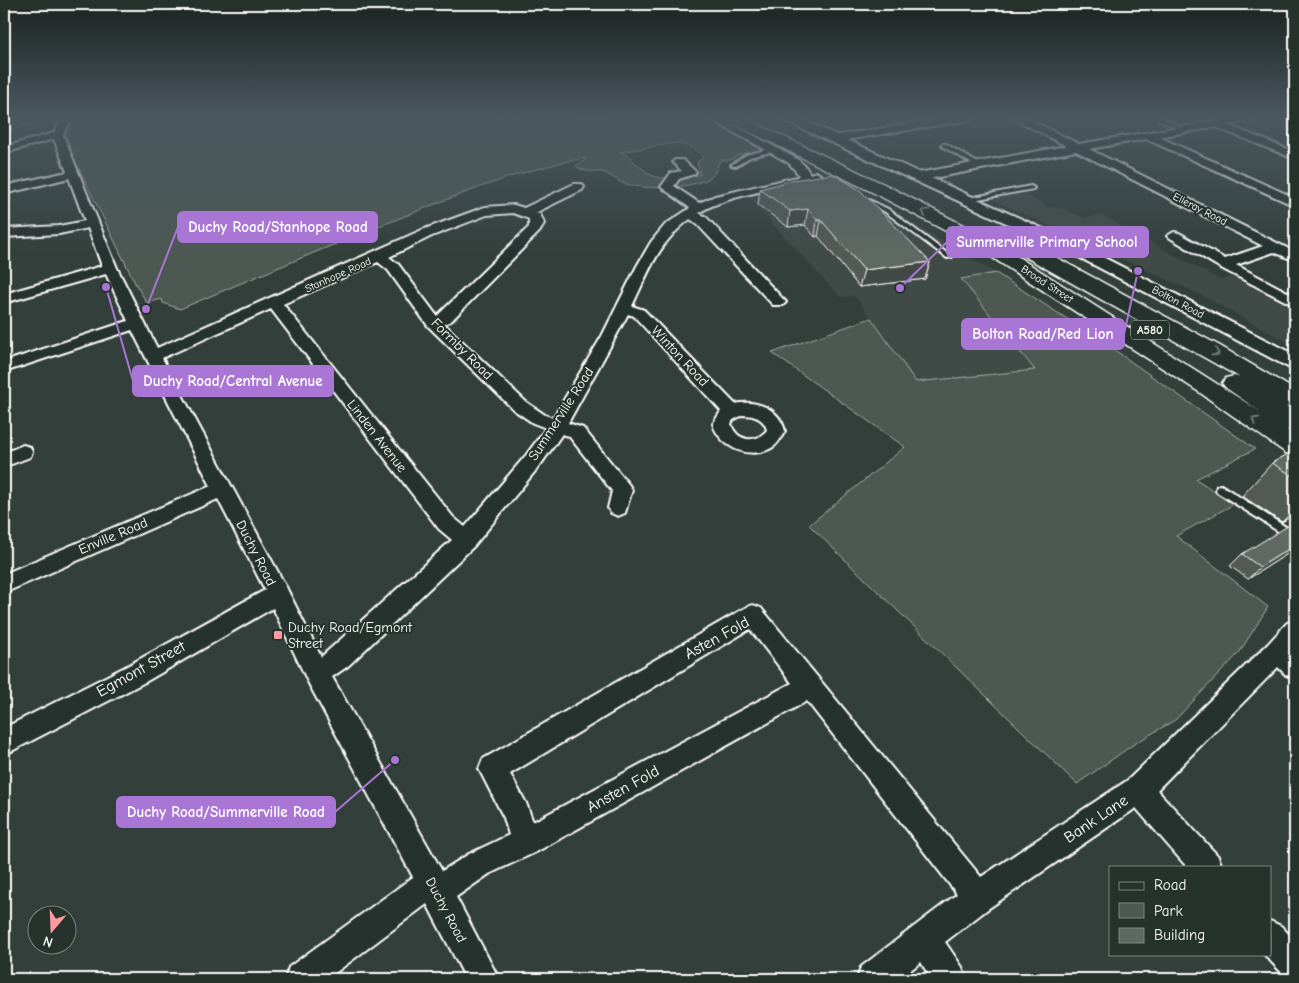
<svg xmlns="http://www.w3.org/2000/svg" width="1299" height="983" font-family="'Comic Neue',sans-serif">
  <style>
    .built { fill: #404c47 }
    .green { fill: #4d5853; stroke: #a6aca9; fill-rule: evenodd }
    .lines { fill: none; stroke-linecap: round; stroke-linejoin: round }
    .service-casing { stroke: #fff; stroke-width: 4 }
    .minor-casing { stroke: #fff; stroke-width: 4 }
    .tertiary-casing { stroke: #fff; stroke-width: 4 }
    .trunk-casing { stroke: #fff; stroke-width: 3 }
    .service { fill: #26332d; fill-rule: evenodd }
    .minor { fill: #26332d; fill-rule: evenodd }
    .tertiary { fill: #26332d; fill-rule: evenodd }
    .trunk { fill: #26332d; fill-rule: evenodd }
    .wall { fill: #525a56; stroke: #fff }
    .shaded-wall { fill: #424a46; stroke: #fff }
    .building { fill: #5f6964; stroke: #fff }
    .oneway { stroke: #727a76 }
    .poi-dot { fill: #ff9aa2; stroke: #26332d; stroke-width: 2 }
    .labels { text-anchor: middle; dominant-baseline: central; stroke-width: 4; stroke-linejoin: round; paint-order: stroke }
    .far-street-label { font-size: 11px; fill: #fff; stroke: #26332d }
    .shield { fill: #26332d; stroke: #bec2c0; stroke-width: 1 }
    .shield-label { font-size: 12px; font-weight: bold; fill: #fff }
    .street-label { font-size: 14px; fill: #fff; stroke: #26332d }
    .poi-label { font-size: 14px; fill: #fff; stroke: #26332d; text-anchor: start }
    .near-street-label { font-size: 16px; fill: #fff; stroke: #26332d }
    .leader { fill: none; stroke: #a976d5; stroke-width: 2 }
    .callout-dot { fill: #a976d5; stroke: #26332d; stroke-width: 2 }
    .callout { fill: #a976d5; stroke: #a976d5; stroke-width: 2 }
    .callout-label { font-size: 15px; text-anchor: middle; font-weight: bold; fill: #fff }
  </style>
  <rect width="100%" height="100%" fill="#333f3a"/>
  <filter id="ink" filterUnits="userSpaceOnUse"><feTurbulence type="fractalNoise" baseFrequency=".02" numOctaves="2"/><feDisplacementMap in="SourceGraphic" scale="10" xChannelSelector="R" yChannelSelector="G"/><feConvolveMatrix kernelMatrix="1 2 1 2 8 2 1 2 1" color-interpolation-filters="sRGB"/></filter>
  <g filter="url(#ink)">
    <path class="built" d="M828 181 897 214 996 273 961 279 1036 370 916 382 855 296 840 297 750 199Z
      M1020 191 1048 207 1065 209 1084 218 1102 215 1220 280 1240 275 1295 304V346L1197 293 986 197Z"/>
    <path class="green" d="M4 117H44L41 120 4 133Z
      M73 117H699L764 150 738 155 731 160H721C716 166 717 174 709 178 691 189 646 190 626 184 618 182 612 176 605 173 594 170 585 174 576 166L584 161 585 158C523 169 463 193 405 216 329 246 255 277 180 309L163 303 162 299 147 303 135 283 72 154 67 138ZM676 143C686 145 699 148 703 159L697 162 700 175C685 174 668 182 653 176 641 170 632 157 620 152Z
      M996 273 1106 344 1255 449 1196 479 1234 504 1176 536 1268 607 1239 653 1175 720 1134 744 1077 784 809 525 905 447 772 353 871 318 916 382 1035 370 961 279Z"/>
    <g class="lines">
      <g class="service-casing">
        <path id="service" d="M1159 118H1163L1186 129 1181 130 1159 120Z
          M942 144H946L981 165 976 166 942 146Z
          M773 148 775 149V151L750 157 736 166 731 165 746 155Z
          M1031 186 1034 188 1033 189 967 201 964 199Z
          M859 197H863L888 209 952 257 947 258 884 211 859 199Z
          M1221 485 1295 533V542L1217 492 1216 489 1217 486Z"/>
      </g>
      <g class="minor-casing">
        <path id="minor" d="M62 117H72L63 135 117 268 157 348 422 230 485 207 514 205 524 208 574 184H582L584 187 582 190 535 213 540 214 544 223 540 231 451 321 444 324 526 402 545 415 553 418 602 336 637 266 651 242 665 225 690 208 661 187 671 173 682 171 673 162 675 160H683L696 172 694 174 679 179 674 186 699 203 715 196 797 177 799 175 789 163 707 117H720L797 159 805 166 810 174 816 172 822 176 820 179C789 186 723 196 699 213L706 217 783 299 786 302 783 305H773L696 223 690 219C658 243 649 271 632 306L644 310 735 404C756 399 780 409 785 431 782 436 778 444 773 447 751 461 720 448 713 424L721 411 634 316 628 314 568 423 583 428 629 485 632 490 625 513 618 516 611 513 608 508 612 491 569 436 562 434 541 464 474 546 348 666 332 677 442 871 469 854 509 835 504 818 479 769 483 759 745 608 753 605 761 608 981 877 1128 780 1268 644 1287 623 1295 620V647L1293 650 1295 652V678L1286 675 1278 667 1157 790 1218 856 1222 867H1187L1136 808 989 908 945 942 962 967 966 979H931L921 962 899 979H857L861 967 957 894 807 701 536 852 489 874 456 897 499 979H466L427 904 327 979H285L289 967 413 877 308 682 273 608 147 681 4 755V728L129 665 265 590 218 499 4 593V574L211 486 132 330 4 372V362L128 321 106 274 4 303V294L102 266 88 228 59 234 4 237V229L59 226 85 221 69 178 4 194V186L67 172 54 139 4 153V147L54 133ZM513 213 529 219V227L437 316 398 264 389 257 432 236 487 215ZM378 262 388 270 428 326 514 410 533 423 546 428 527 454 465 527 453 517 283 304ZM271 309 439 529 452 540 321 657 286 587 162 358ZM743 415C754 415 764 418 767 430 756 444 737 442 731 424L733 420ZM750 629 792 683 533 822 526 803 510 774Z
          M951 117H975L970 120 833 142 828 139 833 136Z
          M1011 117H1024L1079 144 1238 117H1261L1256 120 1228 125 1295 152V159L1215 127 1159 137 1295 198V206L1146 139 1089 149 1295 252V261L1274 252 1236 265 1295 296V306L1219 267 1167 236 1174 232 1179 233 1225 259 1263 246 1076 151 918 181 912 177 918 173 1066 146Z
          M1286 117H1295V122Z
          M23 445 30 447 32 452 30 457 4 467V453Z
          M1270 921 1281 926 1295 941V979L1284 975 1264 954H1270Z"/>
      </g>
      <g class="tertiary-casing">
        <path id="tertiary" d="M781 117H797L1083 247 1295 355V369L1288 367 1071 253 783 120Z"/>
      </g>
      <g class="trunk-casing">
        <path id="trunk" d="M724 117H742L886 185 990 239 1261 412 1226 388 1222 383 1226 378 1234 376 1239 377 997 241 995 237 997 233 1004 231 1011 233 1220 346 1295 390V408L1286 406 1274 398 1295 412V431L1287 429 1295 435V456L1286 453 1199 392 976 247 874 193 726 120Z"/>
      </g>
      <use href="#service" class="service"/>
      <use href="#minor" class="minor"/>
      <use href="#tertiary" class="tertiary"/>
      <use href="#trunk" class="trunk"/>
    </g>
    <path class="wall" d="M760 189 930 262 925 279 859 287 818 236 815 237 805 225 788 227 758 205Z
      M1295 450V514L1282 522 1242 496 1272 463Z
      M1295 549 1248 579 1230 566 1242 554Z"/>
    <path class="shaded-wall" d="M808 209 805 225 788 227 790 211Z
      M817 220H821L818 236 815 237Z
      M930 262 925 279 859 287 864 270Z
      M1295 509V514L1282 522Z
      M1295 545V549L1248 579 1260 567Z"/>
    <path class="building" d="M833 174 860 190 930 262 864 270 821 220H817L808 209 790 211 760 189 792 180Z
      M1295 450V477L1272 463Z
      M1291 524 1295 527V545L1260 567 1242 554Z"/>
    <defs><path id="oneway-chevron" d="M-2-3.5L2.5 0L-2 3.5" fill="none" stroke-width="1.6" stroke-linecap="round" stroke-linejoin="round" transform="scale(1.25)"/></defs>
    <g class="oneway">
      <use href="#oneway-chevron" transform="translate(925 212) rotate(-152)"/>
      <use href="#oneway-chevron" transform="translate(1216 353) rotate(30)"/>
      <use href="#oneway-chevron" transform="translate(1255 420) rotate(-146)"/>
    </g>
  </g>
  <linearGradient id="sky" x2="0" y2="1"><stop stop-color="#1c2320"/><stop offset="0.46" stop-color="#4a5860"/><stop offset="1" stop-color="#4a5860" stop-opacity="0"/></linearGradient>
  <rect width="1299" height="255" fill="url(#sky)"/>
  <rect class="poi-dot" x="273" y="630" width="10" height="10" rx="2.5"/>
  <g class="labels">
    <g class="far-street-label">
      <text transform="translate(1200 209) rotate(27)">Elleray Road</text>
      <text transform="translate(338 275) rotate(-24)">Stanhope Road</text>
      <text transform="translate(1047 284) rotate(33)">Broad Street</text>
      <text transform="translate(1178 302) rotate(28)">Bolton Road</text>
    </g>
    <rect class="shield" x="1131" y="320.5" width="38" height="19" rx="4"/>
    <g class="shield-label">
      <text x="1150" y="330">A580</text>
    </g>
    <g class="street-label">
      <text transform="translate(462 349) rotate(45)">Formby Road</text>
      <text transform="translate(680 356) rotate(47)">Winton Road</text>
      <text transform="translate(561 414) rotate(-57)">Summerville Road</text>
      <text transform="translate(377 436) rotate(52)">Linden Avenue</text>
      <text transform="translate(113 536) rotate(-23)">Enville Road</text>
      <text transform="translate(256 553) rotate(63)">Duchy Road</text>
      <text transform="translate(446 910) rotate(62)">Duchy Road</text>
    </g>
    <g class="poi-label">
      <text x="288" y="627">Duchy Road/Egmont<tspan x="288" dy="16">Street</tspan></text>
    </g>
    <g class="near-street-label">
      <text transform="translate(717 638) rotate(-29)">Asten Fold</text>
      <text transform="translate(141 669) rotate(-29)">Egmont Street</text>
      <text transform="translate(623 789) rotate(-29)">Ansten Fold</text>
      <text transform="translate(1096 819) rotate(-34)">Bank Lane</text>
    </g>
  </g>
  <path class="leader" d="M146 309L178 227M900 288L947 242M1138 271L1124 334M106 287L133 381M395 760L335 812"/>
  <g class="callout-dot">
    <circle cx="146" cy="309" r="5"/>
    <circle cx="900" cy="288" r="5"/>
    <circle cx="1138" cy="271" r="5"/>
    <circle cx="106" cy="287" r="5"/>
    <circle cx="395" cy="760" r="5"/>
  </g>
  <g class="callout">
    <rect x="178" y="212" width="199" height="30" rx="5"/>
    <rect x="947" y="227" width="201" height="30" rx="5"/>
    <rect x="962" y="319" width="162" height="30" rx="5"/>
    <rect x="133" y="366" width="200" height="30" rx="5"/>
    <rect x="117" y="797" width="218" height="30" rx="5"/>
  </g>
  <g class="callout-label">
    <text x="278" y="232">Duchy Road/Stanhope Road</text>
    <text x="1047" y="247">Summerville Primary School</text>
    <text x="1043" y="339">Bolton Road/Red Lion</text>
    <text x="233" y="386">Duchy Road/Central Avenue</text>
    <text x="226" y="817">Duchy Road/Summerville Road</text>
  </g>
  <rect width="1299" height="983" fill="none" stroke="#26332d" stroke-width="20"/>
  <rect x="10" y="10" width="1279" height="963" fill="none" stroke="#fff" stroke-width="2" filter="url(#ink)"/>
  <rect x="1109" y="866" width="162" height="90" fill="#26332d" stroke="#7d8581"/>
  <rect x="1119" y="882" width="25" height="8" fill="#26332d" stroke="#7d8581"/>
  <text x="1154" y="890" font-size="15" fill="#ffffff">Road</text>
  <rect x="1119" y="903" width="25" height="15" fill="#4d5853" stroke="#7d8581"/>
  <text x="1154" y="916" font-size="15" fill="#ffffff">Park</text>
  <rect x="1119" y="928" width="25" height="15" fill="#5f6964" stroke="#7d8581"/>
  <text x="1154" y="940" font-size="15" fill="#ffffff">Building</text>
  <g transform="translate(52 930) rotate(199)"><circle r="24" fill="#26332d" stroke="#7d8581"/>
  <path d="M0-4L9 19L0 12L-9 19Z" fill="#ff9aa2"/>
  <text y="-8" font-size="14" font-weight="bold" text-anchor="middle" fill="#ffffff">N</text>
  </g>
</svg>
